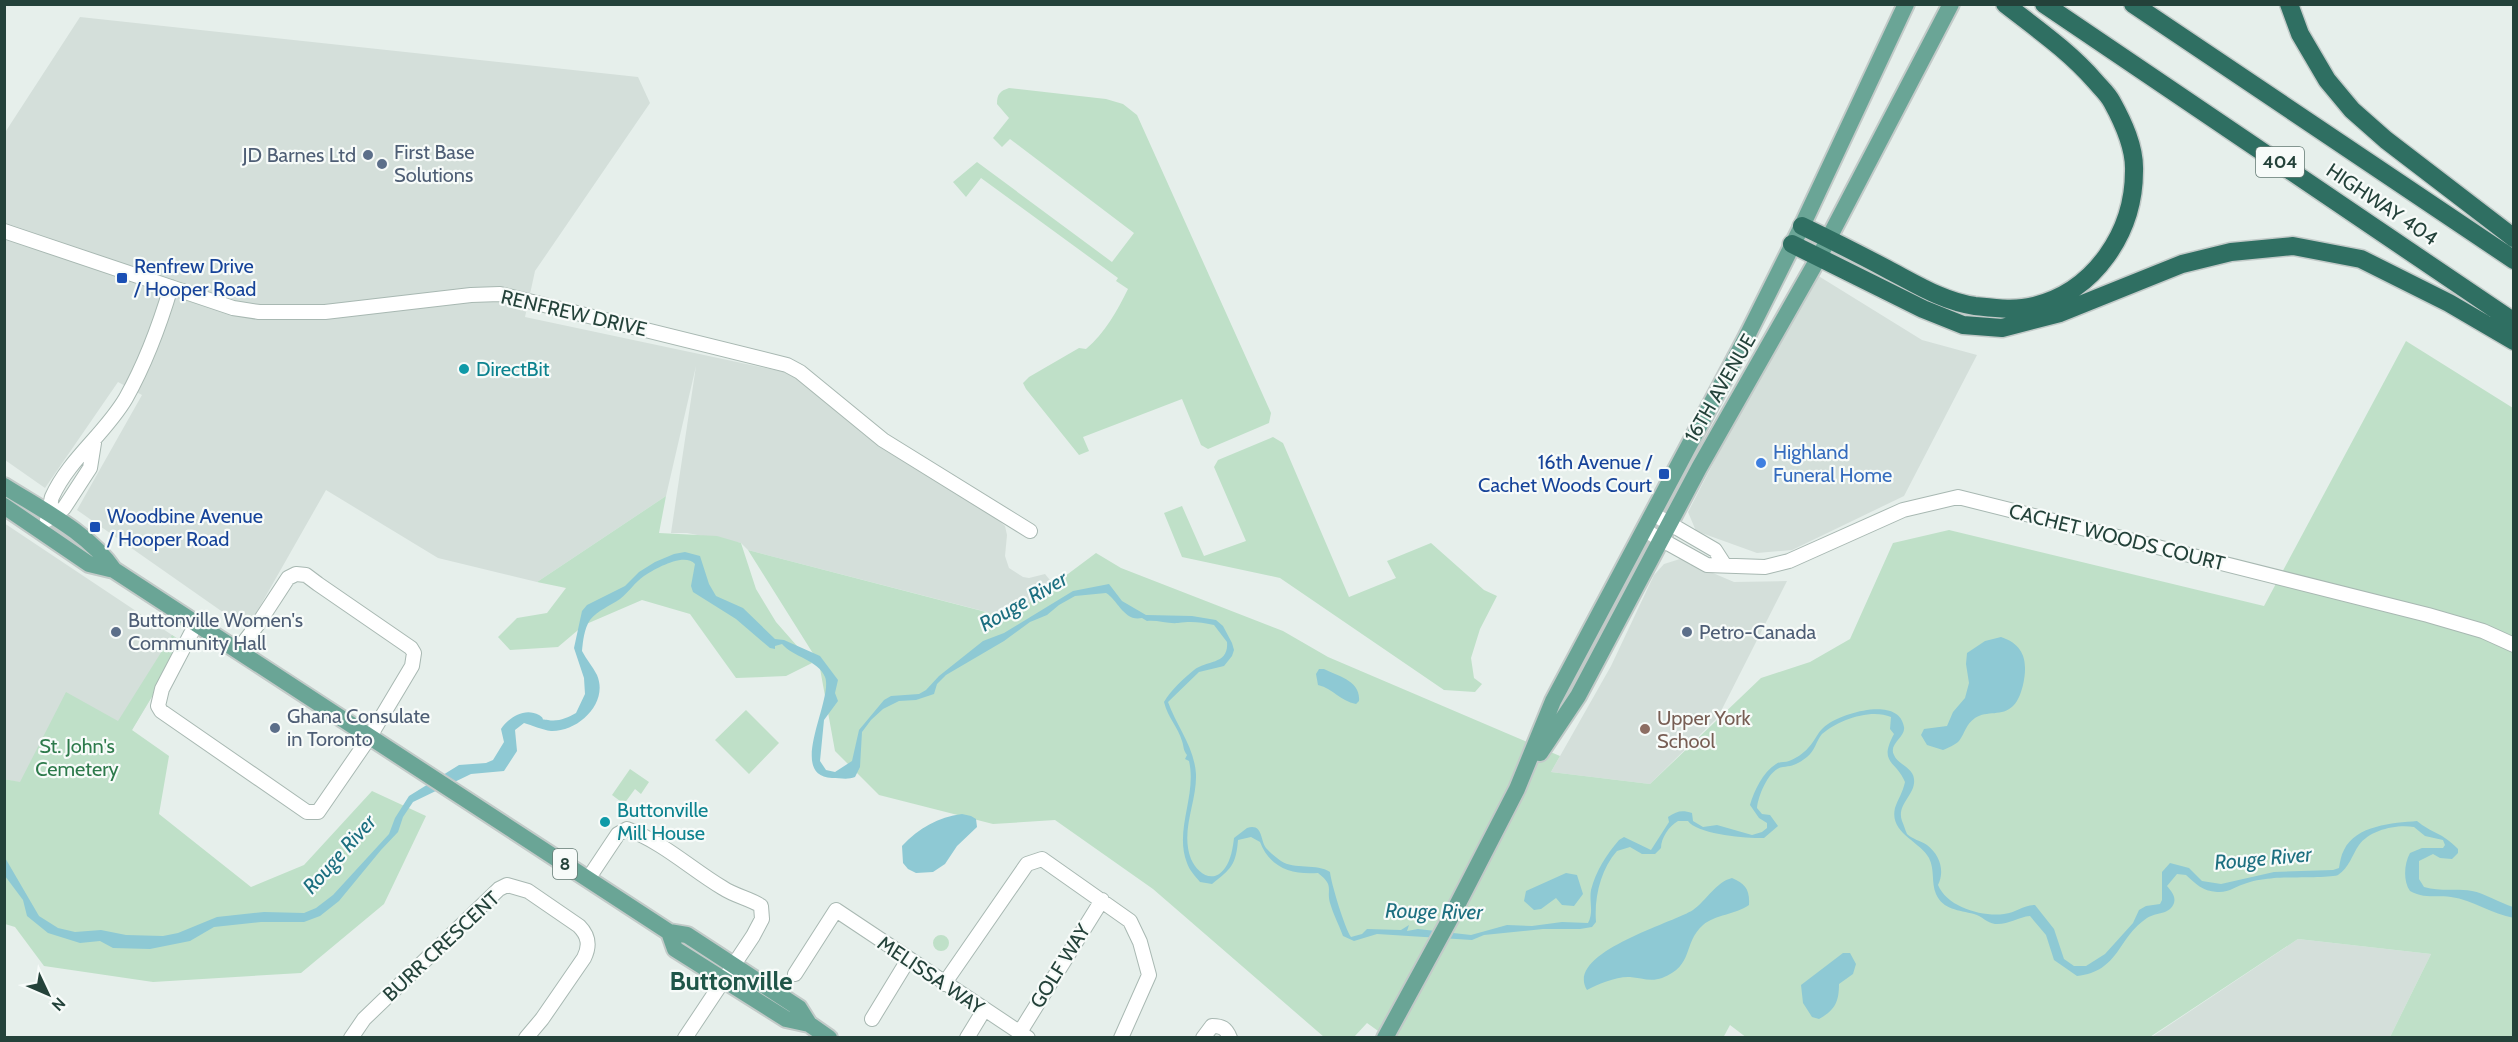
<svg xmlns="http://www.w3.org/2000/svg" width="2518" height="1042" font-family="Cabin,sans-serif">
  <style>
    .built { fill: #d4dfda }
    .green { fill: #bfe0c8 }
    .water { fill: #8ec9d4 }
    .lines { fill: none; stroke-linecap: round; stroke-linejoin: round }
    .minor-casing { stroke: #a8b8b2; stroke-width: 16 }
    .major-casing { stroke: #c2cac8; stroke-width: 20 }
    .highway-casing { stroke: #c2cac8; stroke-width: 21 }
    .minor { stroke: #fff; stroke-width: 14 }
    .major { stroke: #6aa596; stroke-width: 16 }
    .highway { stroke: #2f6f62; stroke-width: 18 }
    .service-dot { fill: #5c6f8a; stroke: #f7fbf9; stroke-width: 2 }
    .transit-dot { fill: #1a4fb4; stroke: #f7fbf9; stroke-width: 2 }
    .culture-dot { fill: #0f9aa8; stroke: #f7fbf9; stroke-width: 2 }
    .shop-dot { fill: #3f7fe0; stroke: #f7fbf9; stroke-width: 2 }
    .education-dot { fill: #8d6e63; stroke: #f7fbf9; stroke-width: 2 }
    .labels { text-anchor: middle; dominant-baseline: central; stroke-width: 4.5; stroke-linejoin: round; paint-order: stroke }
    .shield { fill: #f7fbf9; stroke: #637a73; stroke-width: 1.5 }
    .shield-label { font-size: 18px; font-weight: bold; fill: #24423a }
    .service-label { font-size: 20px; fill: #4e5e75; stroke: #f7fbf9; text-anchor: start }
    .street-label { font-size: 20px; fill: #24423a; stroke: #f7fbf9 }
    .transit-label { font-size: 20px; fill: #164399; stroke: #f7fbf9; text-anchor: start }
    .culture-label { font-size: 20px; fill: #0d838f; stroke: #f7fbf9; text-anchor: start }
    .shop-label { font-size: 20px; fill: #366cbe; stroke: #f7fbf9; text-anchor: start }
    .education-label { font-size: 20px; fill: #785e54; stroke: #f7fbf9; text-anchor: start }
    .park-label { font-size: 20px; fill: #2d7a4b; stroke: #f7fbf9 }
    .water-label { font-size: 21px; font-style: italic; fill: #1c6f80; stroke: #f7fbf9 }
    .district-label { font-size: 26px; font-weight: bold; fill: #1f5548; stroke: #f7fbf9 }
  </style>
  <rect width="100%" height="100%" fill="#e6efeb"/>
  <path class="built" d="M80 17 638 77 650 103 535 271 525 317 784 372 796 378 878 446 997 519 1005 526 1007 535 1005 556 1009 568 1023 577 1029 578 1045 574 1054 585 1010 618 748 550 741 543 687 533H671L696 366 666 496 537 582 438 558 326 490 247 629 77 510 142 395 118 382 45 488 5 460 4 134Z
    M1812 272 1922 340 1977 355 1904 496 1792 550 1757 553 1696 531 1688 512Z
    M4 523 184 643 132 730 99 803 5 779Z
    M1680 559 1734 582 1787 581 1718 717 1650 784 1551 772 1611 666 1654 575 1664 564Z
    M2298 939 2431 954 2390 1037 2150 1038Z"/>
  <path class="green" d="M1009 88 1106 99 1123 104 1137 115 1271 413 1269 423 1208 449 1201 445 1182 399 1083 437 1089 451 1079 455 1026 389 1023 383 1029 377 1079 348 1086 349C1105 333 1117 311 1128 289L1116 281 1118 278 981 178 966 197 953 182 977 162 1112 262 1134 233 1010 139 1002 147 993 138 1009 118 997 104C997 94 1000 91 1009 88Z
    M2406 341 2513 408V1037H2390L2431 954 2298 939 2150 1037 1747 1038 1730 1025 1723 1038H1388L1367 1023 1354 1037H1324L1153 889 1055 820 993 824 879 795 835 751 819 663 748 550 1009 618 1096 553 1121 568 1283 631 1328 657 1560 756 1551 772 1650 784 1761 678 1810 662 1850 639 1893 543 1949 530 2264 606Z
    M1273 437 1283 443 1349 597 1396 578 1387 561 1431 543 1484 590 1497 596 1480 629 1471 658 1474 678 1482 684 1475 692 1444 690 1280 578 1182 557 1164 513 1182 506 1204 556 1246 541 1214 467 1218 460Z
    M666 496 659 533 717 536 741 543 756 589 776 622 812 663 786 676 736 678 690 614 642 600 584 625 558 647 510 650 498 637 517 618 547 613 566 588 537 582Z
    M172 635 184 643 132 730 169 756 159 814 251 887 304 865 372 791 426 816 384 904 301 973 153 982 44 966 15 927 5 924 4 779 20 782 66 692 118 721Z
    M746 710 779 743 749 774 715 740Z
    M630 769 649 782 641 794 635 789 624 804 612 795Z
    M933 943a8 8 0 1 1 16 0a8 8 0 1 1-16 0Z"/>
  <path class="water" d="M685 552 700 556 709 584 716 596 743 608 775 639 784 640 820 656 838 680 835 693 838 701 824 720 820 761 826 770 835 772 852 761 859 730 884 700 891 696 919 694 926 690 939 676 983 641 1004 633 1073 591 1109 584 1122 601 1146 615 1192 616 1216 620 1223 626 1232 643 1234 650 1232 656 1224 666 1199 672 1168 702C1177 727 1194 746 1196 774 1197 803 1180 830 1191 859 1197 873 1213 885 1225 868 1231 860 1233 847 1234 838L1247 828C1263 823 1260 840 1266 848 1270 853 1276 857 1281 861 1294 870 1317 863 1330 872 1331 883 1345 929 1351 937L1362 934 1367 929 1401 930 1409 925 1407 931 1418 929 1471 935 1507 925 1532 926 1562 922 1588 923C1594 912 1589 902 1591 890 1596 871 1606 855 1619 840L1624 837 1651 850 1669 822 1668 817C1677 811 1682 810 1692 813L1693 821 1703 827 1717 825 1752 835 1762 832 1767 828V823L1759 818 1750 805C1754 791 1763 772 1776 764 1780 761 1785 763 1789 761 1795 759 1804 753 1808 748 1816 740 1818 730 1828 724 1844 713 1899 696 1904 727 1906 737 1888 744 1894 755 1898 765 1913 767 1914 779 1916 795 1896 804 1902 821 1904 825 1905 830 1907 834 1912 839 1921 841 1927 845 1940 855 1945 871 1938 885 1947 907 1982 917 2004 914 2016 913 2023 905 2035 905L2054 929 2064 959 2074 966H2086L2105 954 2133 923 2139 910 2146 906 2160 904 2162 900V872L2170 863 2189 868 2202 881 2221 884 2274 872 2333 870 2339 868C2340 862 2341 855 2344 850 2356 825 2393 823 2417 821 2431 833 2442 832 2458 849V853L2452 859 2440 858 2433 854 2419 861V879L2424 887C2441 892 2456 888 2472 891 2484 893 2500 903 2513 907L2514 918C2492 914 2473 900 2451 897 2436 895 2424 899 2410 891 2403 881 2404 864 2410 853L2422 848H2443L2445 845 2443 840 2425 836 2414 827C2396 824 2370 830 2359 845 2352 855 2349 868 2338 875 2332 878 2286 877 2274 878 2266 879 2255 880 2247 883 2236 886 2229 893 2217 892 2202 891 2196 884 2186 875L2177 874 2167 886C2171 891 2176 896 2174 903 2170 915 2156 912 2147 918 2117 938 2120 971 2077 976L2054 960 2046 935 2030 916C2018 917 2008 925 1995 924 1987 923 1982 916 1974 914 1959 910 1943 910 1936 894 1931 882 1935 870 1929 858 1920 841 1889 833 1895 808 1898 799 1903 792 1905 782 1896 760 1878 764 1894 734L1890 729 1891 717C1871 708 1838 720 1822 734 1816 741 1815 751 1807 757 1798 764 1793 766 1783 767 1769 768 1758 796 1757 808L1762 814 1770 815 1778 826 1764 838C1747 839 1697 834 1688 821H1678C1669 826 1661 838 1661 848L1655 854H1642L1630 847 1617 851C1601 869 1594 897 1596 922L1592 927 1580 929H1543L1484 935 1472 940 1377 934 1354 941 1343 936C1339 925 1333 914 1330 903 1326 889 1335 886 1318 873 1292 875 1270 868 1260 842L1251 837 1238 840C1236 865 1231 869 1212 884L1200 882C1196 877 1189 870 1187 863 1174 830 1197 796 1189 761L1185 759 1187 755C1183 750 1184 747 1182 741 1178 727 1168 718 1164 702 1171 690 1184 678 1194 670 1207 660 1229 665 1227 642L1214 625C1200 622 1191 621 1178 623 1168 624 1158 620 1147 621L1142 618C1124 622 1118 600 1106 593L1075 596 1059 605 1047 615 1030 622 1004 641 946 675 937 684 934 694 916 700 899 701 883 709 871 720 862 732 860 767 855 777C848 780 840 778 832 778 786 776 834 699 825 677 818 660 793 657 782 644L775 646V649L770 648 736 619 693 592 691 586 695 564C684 552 655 569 644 576 635 582 629 592 620 599 610 606 598 610 590 620 584 629 583 641 582 651 586 659 593 667 597 675 609 703 578 732 551 731 542 730 532 725 524 723L515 730 517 751 504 771 471 774 413 802 403 817 398 832 381 850 339 901 320 916 304 922H261L214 927 190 941 150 949 113 948 100 941 80 943 48 933 27 916 23 900 5 876 4 856 39 916 58 928 75 932 101 930 126 935 163 936 178 933 217 917 264 912 304 913 316 908 333 895 389 834 395 818 409 796 459 765 486 763 493 760 504 742 501 729C509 717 525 707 539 715 547 720 538 719 548 720 558 722 567 718 576 713L585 694 584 678 574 648 582 611 587 605 625 586 639 572 655 562 674 554Z
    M2001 637C2025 645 2028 662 2023 685 2021 692 2019 700 2013 706 2002 717 1987 710 1975 718 1966 724 1965 733 1959 741 1955 745 1948 748 1943 750L1927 745 1921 735 1924 729 1947 726 1953 712 1965 698 1969 683 1966 664 1967 653 1985 641Z
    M1319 669H1324C1338 676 1361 681 1359 701L1356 704C1340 701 1334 689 1318 685L1316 674Z
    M962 814 971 816 976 819 977 827 957 846 945 864 933 872 916 873 908 869 903 863 902 846C919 828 938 817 962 814Z
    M1566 873 1577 875 1583 894 1574 906 1562 905 1556 898 1541 909 1534 910 1524 901 1526 891Z
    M1732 878C1745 884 1750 889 1749 905 1735 915 1716 914 1703 925 1682 944 1695 965 1662 978 1651 982 1641 978 1630 977 1618 976 1597 984 1587 990 1564 953 1673 923 1693 910 1707 900 1716 882 1732 878Z
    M1843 953H1850L1856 964 1853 974 1839 984C1839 1002 1835 1010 1819 1019L1812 1017 1803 1003 1801 985Z"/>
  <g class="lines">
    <g class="minor-casing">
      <path id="minor" d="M4 231 233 308 259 312H325L471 295 500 294 787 365 800 372 883 440 1030 531
        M1653 514 1715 550 1724 564
        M51 515C51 510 50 502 52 497 69 459 105 434 126 398 145 364 160 324 171 287
        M47 520 64 508 90 468 94 443
        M1644 530 1707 565 1765 567 1789 561 1903 510 1958 497 2428 615 2483 631 2514 645
        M196 624 162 689 158 706 161 711 307 812H318L369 738 412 666 414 653 411 648 318 584 306 575 296 574 288 578 258 624 238 650
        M588 879 618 834 627 829C663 842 691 869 723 888 735 896 751 899 761 906L762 919 753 936 685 1038
        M795 974 836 910 1028 1038
        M944 984 1027 864 1042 859 1130 921 1140 942 1149 975 1121 1038
        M872 1019 908 960
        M1020 1032 1102 900
        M351 1038 364 1019 499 889 507 885 528 891 579 926C589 936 590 946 584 958L542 1019 526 1038
        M967 1038 984 1010
        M1203 1038 1212 1026C1222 1026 1226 1028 1230 1038"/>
    </g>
    <g class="major-casing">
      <path id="major" d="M4 486C42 510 89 533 114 570
        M4 506 89 564 114 570 669 932 687 935 799 1008 809 1024
        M1540 753 1578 696 1699 468 1819 257 1951 4
        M669 932 675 949 786 1019 809 1024 829 1038
        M1385 1038 1451 917 1517 789 1553 701 1745 340 1802 226 1906 4"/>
    </g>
    <g class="highway-casing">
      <path id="highway" d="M2044 4 2514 322
        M2133 4 2514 260
        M2289 4 2300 34 2327 80 2352 110 2386 140 2514 238
        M1802 226C1831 240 1859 254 1887 269 1914 283 1944 302 1975 306 1994 308 2015 311 2034 306 2095 291 2134 232 2134 171 2135 147 2123 122 2112 102 2108 94 2101 88 2095 81 2069 51 2037 29 2005 4
        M1792 244 1923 309 1963 325 2002 328 2060 313 2182 264 2231 252 2293 246 2361 259 2449 303 2514 341"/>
    </g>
    <use href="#minor" class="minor"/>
    <use href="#major" class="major"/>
    <use href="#highway" class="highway"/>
  </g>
  <g class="service-dot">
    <circle cx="368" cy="155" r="6"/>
    <circle cx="382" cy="164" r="6"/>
    <circle cx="116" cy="632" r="6"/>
    <circle cx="1687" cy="632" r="6"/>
    <circle cx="275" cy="728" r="6"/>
  </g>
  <g class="transit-dot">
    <rect x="116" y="272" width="12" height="12" rx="3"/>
    <rect x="1658" y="468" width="12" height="12" rx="3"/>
    <rect x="89" y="521" width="12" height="12" rx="3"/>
  </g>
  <g class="culture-dot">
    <circle cx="464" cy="369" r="6"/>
    <circle cx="605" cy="822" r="6"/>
  </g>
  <circle class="shop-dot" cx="1761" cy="463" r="6"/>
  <circle class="education-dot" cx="1645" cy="729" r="6"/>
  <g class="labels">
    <g class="shield">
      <rect x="2256" y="147" width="48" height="30" rx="4.5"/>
      <rect x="553" y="849" width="24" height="30" rx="4.5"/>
    </g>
    <g class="shield-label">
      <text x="2280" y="162">404</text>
      <text x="565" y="864">8</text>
    </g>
    <g class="service-label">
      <text x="394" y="152">First Base<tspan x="394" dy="23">Solutions</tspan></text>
      <text x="356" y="155" text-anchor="end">JD Barnes Ltd</text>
      <text x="128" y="620">Buttonville Women's<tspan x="128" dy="23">Community Hall</tspan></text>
      <text x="1699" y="632">Petro-Canada</text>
      <text x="287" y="716">Ghana Consulate<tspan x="287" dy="23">in Toronto</tspan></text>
    </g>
    <g class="street-label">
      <text transform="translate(2382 204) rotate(34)">HIGHWAY 404</text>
      <text transform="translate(574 313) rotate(13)">RENFREW DRIVE</text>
      <text transform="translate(1720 388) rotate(-60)">16TH AVENUE</text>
      <text transform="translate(2117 537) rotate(14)">CACHET WOODS COURT</text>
      <text transform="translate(441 946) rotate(-43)">BURR CRESCENT</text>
      <text transform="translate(1060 966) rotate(-58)">GOLF WAY</text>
      <text transform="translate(931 975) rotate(34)">MELISSA WAY</text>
    </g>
    <g class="transit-label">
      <text x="134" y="266">Renfrew Drive<tspan x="134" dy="23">/ Hooper Road</tspan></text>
      <text x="1652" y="462" text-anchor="end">16th Avenue /<tspan x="1652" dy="23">Cachet Woods Court</tspan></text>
      <text x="107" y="516">Woodbine Avenue<tspan x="107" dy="23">/ Hooper Road</tspan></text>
    </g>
    <g class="culture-label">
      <text x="476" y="369">DirectBit</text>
      <text x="617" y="810">Buttonville<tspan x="617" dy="23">Mill House</tspan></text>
    </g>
    <g class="shop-label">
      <text x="1773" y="452">Highland<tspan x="1773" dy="23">Funeral Home</tspan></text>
    </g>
    <g class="education-label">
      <text x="1657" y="718">Upper York<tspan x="1657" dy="23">School</tspan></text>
    </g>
    <g class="park-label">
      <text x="77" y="746">St. John's<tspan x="77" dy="23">Cemetery</tspan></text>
    </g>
    <g class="water-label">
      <text transform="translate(1023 601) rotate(-30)">Rouge River</text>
      <text transform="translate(339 854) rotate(-48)">Rouge River</text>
      <text transform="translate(2263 858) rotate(-5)">Rouge River</text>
      <text transform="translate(1434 911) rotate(1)">Rouge River</text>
    </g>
    <g class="district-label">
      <text x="731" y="981">Buttonville</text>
    </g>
  </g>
  <rect width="2518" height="1042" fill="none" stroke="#24423a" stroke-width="12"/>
  <g transform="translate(48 994) rotate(134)" stroke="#f7fbf9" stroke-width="4.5" paint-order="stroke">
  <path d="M0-4.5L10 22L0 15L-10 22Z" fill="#24423a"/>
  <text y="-9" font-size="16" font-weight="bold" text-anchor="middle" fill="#24423a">N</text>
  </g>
</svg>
